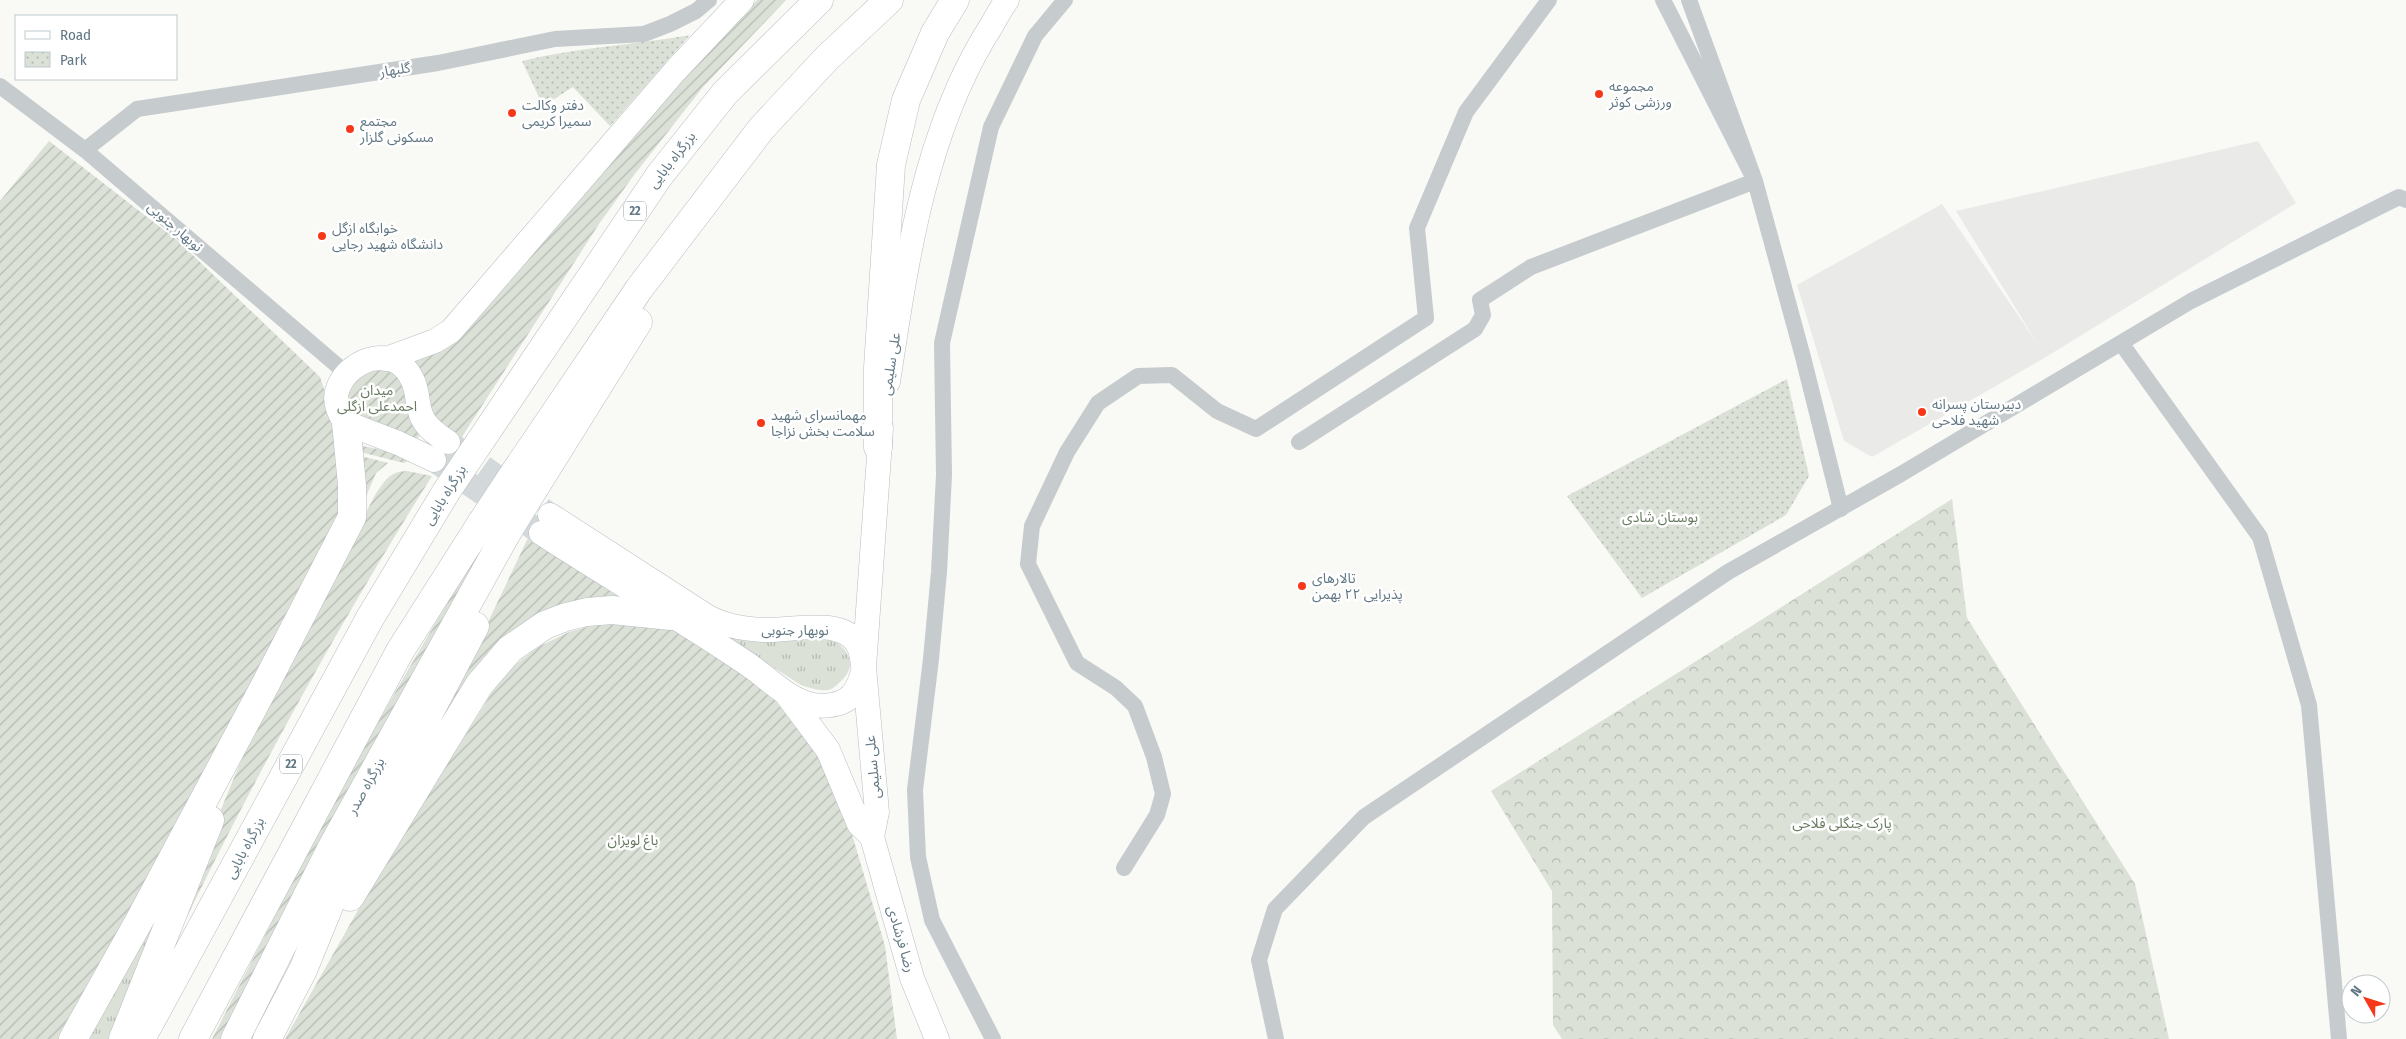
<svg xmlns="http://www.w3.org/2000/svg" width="2406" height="1039" font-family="'Fira Sans Condensed','Noto Sans Arabic',sans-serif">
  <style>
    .built { fill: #eaeae9 }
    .grass { fill: url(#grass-tufts) }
    .forest { fill: url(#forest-crowns) }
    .park { fill: url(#park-dots) }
    .garden { fill: url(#garden-furrows) }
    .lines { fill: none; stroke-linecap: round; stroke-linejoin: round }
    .secondary-tunnel { stroke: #d3d9da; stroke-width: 24; stroke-dasharray: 24 12; stroke-linecap: butt }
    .secondary-casing { stroke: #b8bfc3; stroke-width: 25 }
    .trunk-casing { stroke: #b8bdc0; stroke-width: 29 }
    .minor { stroke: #c6cbce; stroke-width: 16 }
    .secondary { stroke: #fff; stroke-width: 24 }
    .trunk { stroke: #fff; stroke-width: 28 }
    .trunk-bridge-casing { stroke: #b8bdc0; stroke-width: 29; stroke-linecap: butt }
    .trunk-bridge { stroke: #fff; stroke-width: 28 }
    .poi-dot { fill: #f63719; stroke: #fff; stroke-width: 2 }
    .labels { text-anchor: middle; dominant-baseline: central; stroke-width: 5; stroke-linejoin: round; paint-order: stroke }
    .shield { fill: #fff; stroke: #90a0a9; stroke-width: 1 }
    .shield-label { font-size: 12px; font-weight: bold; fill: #617884 }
    .street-label { font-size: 14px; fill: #617884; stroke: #fff }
    .poi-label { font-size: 14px; fill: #617884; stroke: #fff; text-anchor: start }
    .park-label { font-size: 14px; fill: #687b60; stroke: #fff }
  </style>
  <defs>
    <pattern id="grass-tufts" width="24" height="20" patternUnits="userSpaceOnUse" patternTransform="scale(1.25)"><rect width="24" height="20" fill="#dbe1d6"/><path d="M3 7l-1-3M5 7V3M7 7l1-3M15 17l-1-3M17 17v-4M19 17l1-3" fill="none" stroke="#b5bbb3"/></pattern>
    <pattern id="forest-crowns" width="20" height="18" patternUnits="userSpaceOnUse" patternTransform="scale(1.25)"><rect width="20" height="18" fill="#dbe1d6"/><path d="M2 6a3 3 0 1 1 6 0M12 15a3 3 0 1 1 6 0" fill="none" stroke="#b5bbb3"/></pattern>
    <pattern id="park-dots" width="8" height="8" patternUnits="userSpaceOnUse" patternTransform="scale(1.25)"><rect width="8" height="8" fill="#dbe1d6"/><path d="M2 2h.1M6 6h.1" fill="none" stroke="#b5bbb3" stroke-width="1.8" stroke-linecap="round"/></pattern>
    <pattern id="garden-furrows" width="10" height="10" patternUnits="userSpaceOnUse" patternTransform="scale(1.25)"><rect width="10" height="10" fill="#dbe1d6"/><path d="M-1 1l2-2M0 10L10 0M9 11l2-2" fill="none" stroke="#b5bbb3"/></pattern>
  </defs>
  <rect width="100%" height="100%" fill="#f9f9f6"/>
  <path class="built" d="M2258 141 2296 203 2046 357 1872 457 1844 441 1797 285 1942 204 2037 343 1956 211Z"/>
  <path class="grass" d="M716 631 826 636C844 644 861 663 841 681 838 684 833 689 828 690 818 691 810 688 801 685Z
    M208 799 114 1039H81Z"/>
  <path class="forest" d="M1952 499 1967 618 2135 884 2169 1039H1562L1553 1025 1552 891 1491 791Z"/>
  <path class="park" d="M690 35 610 126 573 87 543 106 522 61C578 47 635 45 690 35Z
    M1787 379 1809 476 1786 515 1642 598 1567 496Z"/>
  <path class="garden" d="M757 0H786L703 87 634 175 599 224 458 443 437 428 403 357 416 360Z
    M49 141 178 241 320 377 338 430 343 498 336 523 64 1039H0V201Z
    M645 300 227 1039H212L338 792 412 663 486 537Z
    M379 367 400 376 420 431 419 437 413 440 351 414 347 393 353 379Z
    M358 445 392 452 408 459V461L404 463 356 451Z
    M357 455 388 463 376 473 359 513Z
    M407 471 432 476C341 621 257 772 182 927L220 812 245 751 375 495C384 482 389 471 407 471Z
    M528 538 630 604 541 620 340 891 480 639Z
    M605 615 652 622 673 630 738 669 774 699 825 765 846 814 885 946 897 1039H285L370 889 496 686 509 669 540 646 569 632 584 628Z"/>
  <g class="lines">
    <path class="secondary-tunnel" d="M454 446 550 515
      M434 460 541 533"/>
    <g class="secondary-casing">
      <path id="secondary" d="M386 359 435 341 451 331 675 71 742 0
        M888 382C906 265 923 139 985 36 993 24 999 11 1007 0
        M881 428 864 667 877 812 872 837 912 978 937 1039
        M434 460 398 443 346 423C339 414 333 400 338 388 350 357 396 344 412 379 419 391 416 407 423 419 428 429 439 436 448 442
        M541 533C609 577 679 618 746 663 766 676 786 698 809 704 821 707 836 706 846 700 856 694 860 683 863 672 864 666 862 660 861 653 852 613 791 632 763 630 743 629 725 626 708 617L550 515
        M787 695 828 750 859 824 872 837"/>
    </g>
    <g class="trunk-casing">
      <path id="trunk" d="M479 443 659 176 725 93 819 0
        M878 447V368L891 165 906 100 935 33 955 0
        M515 472 639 289 761 129 827 58 889 0
        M535 487 638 322
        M350 897 479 685 510 649 545 625 566 617 587 612 612 610 671 616
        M73 1039 138 923 262 691 352 517V485L346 423
        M123 1039 210 820
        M141 1039 370 618 446 492
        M193 1039 400 651 482 522
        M235 1039 332 847 505 536
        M267 1039 303 970 336 889 475 626"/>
    </g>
    <path class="minor" d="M1663 0 1755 181 1689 0
      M0 86 85 150 346 373
      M85 150 137 109 438 63 555 39 644 34 670 24 696 11 709 0
      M2121 343 2260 537 2309 705 2339 1039
      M1299 442 1475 329 1483 315 1480 300 1531 267 1755 181 1803 357 1841 509
      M1124 868 1157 815 1163 794 1154 757 1135 706 1116 688 1077 663 1028 564 1032 526 1067 452 1098 403 1138 376 1172 375 1217 411 1256 429 1426 318 1417 228 1466 112 1549 0
      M993 1039 932 920 918 857 915 790 931 659 939 572 944 475 942 343 991 127 1035 36 1065 0
      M1276 1039 1259 960 1275 909 1364 817 1728 572 1901 474 2191 301 2399 197 2406 200"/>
    <use href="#secondary" class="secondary"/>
    <use href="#trunk" class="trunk"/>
    <g class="trunk-bridge-casing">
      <path id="trunk-bridge" d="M446 492 479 443
        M482 522 515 472
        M505 536 535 487"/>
    </g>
    <use href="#trunk-bridge" class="trunk-bridge"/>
  </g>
  <g class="poi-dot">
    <circle cx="1599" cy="94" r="5"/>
    <circle cx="512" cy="113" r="5"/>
    <circle cx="350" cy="129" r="5"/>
    <circle cx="322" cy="236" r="5"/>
    <circle cx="1922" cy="412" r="5"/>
    <circle cx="761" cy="423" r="5"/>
    <circle cx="1302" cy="586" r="5"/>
  </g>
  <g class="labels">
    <g class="shield">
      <rect x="624" y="201.5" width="22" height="19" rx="4"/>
      <rect x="280" y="754.5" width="22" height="19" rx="4"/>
    </g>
    <g class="shield-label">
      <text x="635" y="211">22</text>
      <text x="291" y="764">22</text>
    </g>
    <g class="street-label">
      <text transform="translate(395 70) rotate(-9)">گلبهار</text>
      <text transform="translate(672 160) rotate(-52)">بزرگراه بابایی</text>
      <text transform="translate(175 227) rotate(41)">نوبهار جنوبی</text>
      <text transform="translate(891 364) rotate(-81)">علی سلیمی</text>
      <text transform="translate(445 495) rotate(-58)">بزرگراه بابایی</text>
      <text x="795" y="630">نوبهار جنوبی</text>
      <text transform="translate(873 767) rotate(-95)">علی سلیمی</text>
      <text transform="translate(366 786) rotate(-61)">بزرگراه صدر</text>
      <text transform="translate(245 848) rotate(-62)">بزرگراه بابایی</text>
      <text transform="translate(901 939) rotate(74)">رضا فرشادی</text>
    </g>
    <g class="poi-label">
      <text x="1609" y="86">مجموعه<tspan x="1609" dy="16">ورزشی کوثر</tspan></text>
      <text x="522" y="105">دفتر وکالت<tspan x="522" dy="16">سمیرا کریمی</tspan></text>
      <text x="360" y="121">مجتمع<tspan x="360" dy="16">مسکونی گلزار</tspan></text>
      <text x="332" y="228">خوابگاه ازگل<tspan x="332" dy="16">دانشگاه شهید رجایی</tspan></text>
      <text x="1932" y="404">دبیرستان پسرانه<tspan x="1932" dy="16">شهید فلاحی</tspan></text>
      <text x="771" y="415">مهمانسرای شهید<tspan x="771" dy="16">سلامت بخش نزاجا</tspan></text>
      <text x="1312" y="578">تالارهای<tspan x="1312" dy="16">پذیرایی ۲۲ بهمن</tspan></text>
    </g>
    <g class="park-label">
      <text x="377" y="390">میدان<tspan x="377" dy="16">احمدعلی ازگلی</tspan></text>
      <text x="1660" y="517">بوستان شادی</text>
      <text x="1842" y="823">پارک جنگلی فلاحی</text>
      <text x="633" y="840">باغ لویزان</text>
    </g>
  </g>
  <rect x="15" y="15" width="162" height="65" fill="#ffffff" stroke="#c0c9ce"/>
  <rect x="25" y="31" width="25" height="8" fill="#ffffff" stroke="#c0c9ce"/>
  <text x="60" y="40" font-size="15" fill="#617884">Road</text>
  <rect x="25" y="52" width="25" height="15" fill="url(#park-dots)" stroke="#c0c9ce"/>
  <text x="60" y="65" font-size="15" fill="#617884">Park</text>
  <g transform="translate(2366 999) rotate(309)"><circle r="24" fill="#ffffff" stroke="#c0c9ce"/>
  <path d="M0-4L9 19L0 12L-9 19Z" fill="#f63719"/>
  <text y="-8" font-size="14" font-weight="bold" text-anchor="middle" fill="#617884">N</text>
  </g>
</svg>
